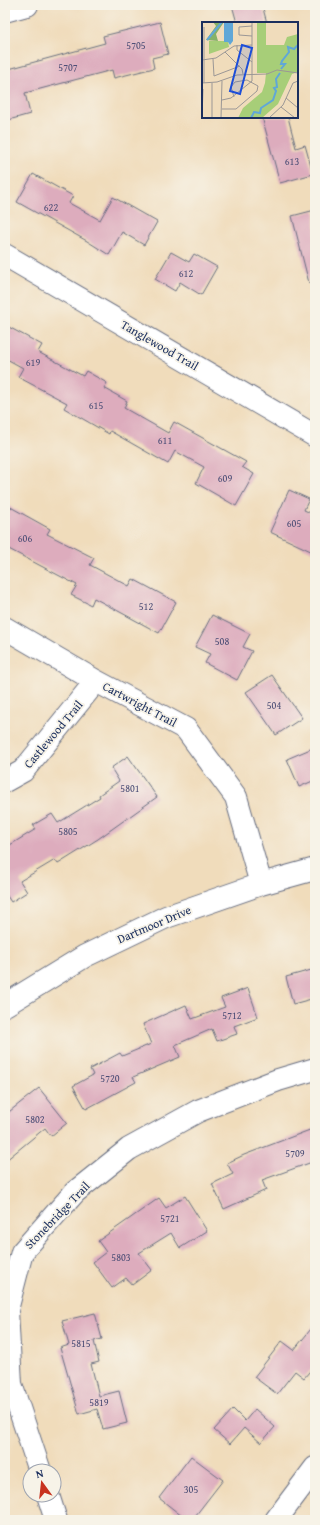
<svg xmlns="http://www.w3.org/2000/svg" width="320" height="1525" font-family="'Gentium Book Plus',serif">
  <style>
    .building { fill: #ddacbd }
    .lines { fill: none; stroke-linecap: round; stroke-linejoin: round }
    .minor-casing { stroke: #666c7f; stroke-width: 24 }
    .minor { stroke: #fff; stroke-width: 22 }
    .labels { text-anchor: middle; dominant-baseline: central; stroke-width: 3.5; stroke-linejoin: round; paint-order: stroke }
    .number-label { font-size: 10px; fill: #4c4e76 }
    .street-label { font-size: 12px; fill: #1b2f5e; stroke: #f7f3e8 }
    .inset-river { fill: none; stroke: #60a7d7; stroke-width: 2 }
    .inset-road { fill: none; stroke: #9b9796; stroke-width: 1 }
    .view { fill: #1d4ed8; fill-opacity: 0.15; stroke: #1d4ed8; stroke-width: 2 }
    .inset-edge { fill: none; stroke: #1b2f5e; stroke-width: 2 }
  </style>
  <rect width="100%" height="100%" fill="#f7f3e8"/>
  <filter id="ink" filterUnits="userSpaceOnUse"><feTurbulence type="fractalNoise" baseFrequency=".025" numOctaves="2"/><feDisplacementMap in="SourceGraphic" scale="8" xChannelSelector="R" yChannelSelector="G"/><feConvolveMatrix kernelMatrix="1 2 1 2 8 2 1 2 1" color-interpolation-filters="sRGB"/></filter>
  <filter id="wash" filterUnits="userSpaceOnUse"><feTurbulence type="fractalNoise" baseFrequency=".012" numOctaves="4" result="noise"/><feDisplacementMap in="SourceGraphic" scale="16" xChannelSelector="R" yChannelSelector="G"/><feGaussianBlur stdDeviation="0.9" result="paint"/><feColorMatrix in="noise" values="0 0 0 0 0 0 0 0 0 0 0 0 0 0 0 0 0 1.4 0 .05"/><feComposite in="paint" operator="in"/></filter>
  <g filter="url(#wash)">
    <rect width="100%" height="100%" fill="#f0dcbb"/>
    <g id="blocks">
      <path class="building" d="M232 5H262L267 23H237Z
        M160 22 168 54 152 58 154 68 114 78 112 70 25 93 30 114 5 121V70L105 43 103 36Z
        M262 117H288L296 148 305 145 313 174 280 183Z
        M33 174 73 196 69 203 100 220 113 197 157 222 144 245 122 232 109 255 87 241 17 202Z
        M315 210V282L309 283 292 216Z
        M171 252 189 262 194 254 217 267 201 295 180 282 175 291 155 279Z
        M5 325 42 345 38 352 83 376 86 371 107 383 104 388 127 401 124 408 168 433 174 422 246 462 242 467 254 474 236 506 196 483 204 467 175 451 168 464 110 431 109 434 64 408 67 403 18 377 23 368 5 358Z
        M289 490 309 499 304 510 315 515V553L270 532Z
        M5 504 50 529 47 534 94 558 90 565 129 586 133 579 176 602 159 633 94 598 91 605 71 595 77 585 5 547Z
        M212 615 250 634 243 647 252 651 237 680 205 663 210 654 195 647Z
        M272 675 302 718 276 735 246 692Z
        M315 747V780L299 787 287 759Z
        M128 756 157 797 98 839 58 864 55 860 20 881 27 892 11 902 5 893V848L36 829 33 825 52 814 58 823 100 797 99 795 119 781 111 768Z
        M315 969V998L293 1004 286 977Z
        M248 988 258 1017 234 1026 237 1034 217 1041 212 1029 175 1045 180 1057 133 1077 136 1082 86 1109 73 1086 93 1075 90 1069 120 1053 122 1056 151 1044 143 1024 186 1005 192 1019 225 1007 221 998Z
        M39 1088 67 1123 51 1136 45 1128 5 1161V1115Z
        M315 1128V1161L262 1180 266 1190 224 1209 212 1184 233 1174 227 1163 244 1155Z
        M185 1196 207 1231 180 1248 171 1233 139 1253 152 1270 132 1285 126 1278 112 1288 93 1262 106 1252 98 1241 159 1198 166 1208Z
        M95 1313 102 1339 94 1341 99 1362 91 1364 99 1396 119 1391 127 1423 103 1429 97 1409 79 1414 60 1348 69 1345 62 1321Z
        M315 1324V1365L304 1378 295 1371 277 1394 254 1377 282 1341 294 1350Z
        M233 1409 245 1421 255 1409 275 1427 261 1443 244 1428 230 1444 214 1430Z
        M191 1456 223 1480 192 1520H187L159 1498Z"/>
    </g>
  </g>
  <g filter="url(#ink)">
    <use href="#blocks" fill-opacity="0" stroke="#666c7f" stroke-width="1"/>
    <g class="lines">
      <g class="minor-casing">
        <path id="minor" d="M5 11 27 5
          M5 255 315 436
          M5 628 96 681 186 729 236 797 261 884
          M5 781 23 771 96 681
          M5 1005 85 956 166 917 261 884 315 869
          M40 1471 11 1384 7 1310 22 1252 75 1192 129 1149 198 1111 278 1080 315 1069
          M48 1495 56 1520
          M276 1520 315 1468"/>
      </g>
      <use href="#minor" class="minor"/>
    </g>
  </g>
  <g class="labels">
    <g class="number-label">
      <text x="136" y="45">5705</text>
      <text x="68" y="67">5707</text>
      <text x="292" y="161">613</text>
      <text x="51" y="207">622</text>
      <text x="186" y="273">612</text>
      <text x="33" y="362">619</text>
      <text x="96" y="405">615</text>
      <text x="165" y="440">611</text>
      <text x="225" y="478">609</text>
      <text x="294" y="523">605</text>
      <text x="25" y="538">606</text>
      <text x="146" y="606">512</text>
      <text x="222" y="641">508</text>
      <text x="274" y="705">504</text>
      <text x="130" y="788">5801</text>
      <text x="68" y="831">5805</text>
      <text x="232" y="1015">5712</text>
      <text x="110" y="1078">5720</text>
      <text x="35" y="1119">5802</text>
      <text x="295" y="1153">5709</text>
      <text x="170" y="1218">5721</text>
      <text x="121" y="1257">5803</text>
      <text x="81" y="1343">5815</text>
      <text x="99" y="1402">5819</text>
      <text x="191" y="1489">305</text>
    </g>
    <g class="street-label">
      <text transform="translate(160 345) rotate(30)">Tanglewood Trail</text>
      <text transform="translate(140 704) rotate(28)">Cartwright Trail</text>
      <text transform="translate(53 734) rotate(-50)">Castlewood Trail</text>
      <text transform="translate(154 924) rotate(-23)">Dartmoor Drive</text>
      <text transform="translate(57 1215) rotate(-46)">Stonebridge Trail</text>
    </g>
  </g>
  <g transform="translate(202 22)">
    <rect width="96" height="96" fill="#f0dcbb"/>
    <path d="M55 0H64V23H82L85 15 96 12V50L90 52 76 82 60 96H36L41 86 60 70 63 61 64 51H55ZM7 19H26L27 25 7 32Z" fill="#a7ce78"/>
    <path d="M11 0H22L14 12 16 19 4 18 14 4Z" fill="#85b168"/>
    <path d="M22 1H31V19L28 23 26 20H22Z" fill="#60a7d7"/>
    <path class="inset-river" d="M5 18 20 0M79 47 83 42H79L80 39 87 30 86 25 92 27 96 23M49 96 52 90 58 91 59 86 71 78 74 69 72 66 75 65 74 57 78 51"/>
    <path class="inset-road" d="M50 4 37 5V13L50 14M35 23V28L50 40M23 30 40 47 41 52M11 37 12 54M0 38 14 36 32 24 50 23M12 54 38 44M0 61 15 60 35 53 65 52 75 48 96 51M2 61V5M84 76 96 86M20 78 29 76 50 59V0M79 85 93 96M20 87H34L55 69 56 64 45 58 33 60 29 65 32 75M0 96 1 67M10 96V61M19 96 20 59M67 96 81 83 91 61 96 59"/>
    <path class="view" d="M40 23 50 26 38 72 28 69Z"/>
    <rect width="96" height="96" class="inset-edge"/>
  </g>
  <rect width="320" height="1525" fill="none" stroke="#f7f3e8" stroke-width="20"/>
  <g transform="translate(42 1483) rotate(345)"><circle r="19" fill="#f7f3e8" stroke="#9fa5b1"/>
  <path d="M0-3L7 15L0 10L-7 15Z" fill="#c8321e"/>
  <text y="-6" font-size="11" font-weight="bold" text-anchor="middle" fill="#1b2f5e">N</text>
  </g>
</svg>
